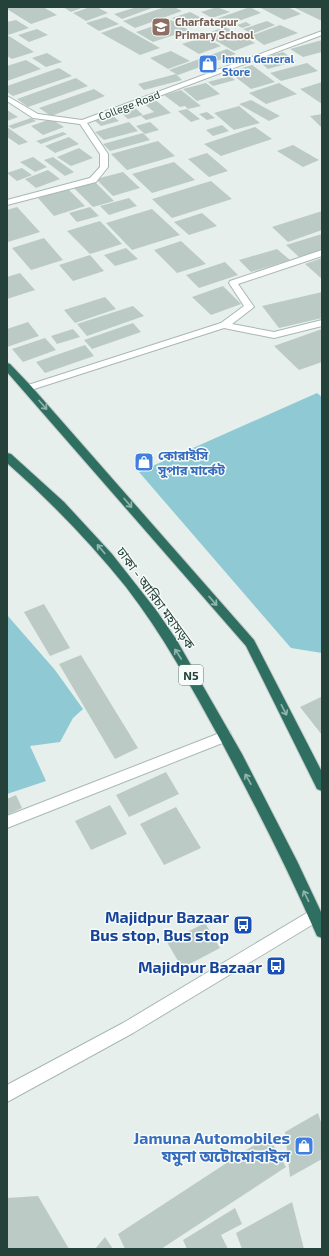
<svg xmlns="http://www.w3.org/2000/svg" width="329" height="1256" font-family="'Exo 2','Noto Sans Bengali',sans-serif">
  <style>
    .water { fill: #8ec9d4 }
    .building { fill: #bbcac4 }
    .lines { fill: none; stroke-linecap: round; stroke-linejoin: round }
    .street-casing { stroke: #a8b8b2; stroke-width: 2 }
    .highway-casing { stroke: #c2cac8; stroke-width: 2 }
    .street { fill: #fff; fill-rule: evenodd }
    .highway { fill: #2f6f62; fill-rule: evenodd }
    .oneway { stroke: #93b5ae }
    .labels { text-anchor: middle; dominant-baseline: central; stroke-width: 3; stroke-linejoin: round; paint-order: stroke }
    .far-education-label { font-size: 11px; font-weight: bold; fill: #785e54; stroke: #f7fbf9; text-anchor: start }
    .far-shop-label { font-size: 11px; font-weight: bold; fill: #366cbe; stroke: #f7fbf9; text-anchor: start }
    .far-street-label { font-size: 11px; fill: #24423a; stroke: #f7fbf9 }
    .shield { fill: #f7fbf9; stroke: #637a73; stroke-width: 1 }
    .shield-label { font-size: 12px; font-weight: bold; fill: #24423a }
    .shop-label { font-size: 13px; font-weight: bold; fill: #366cbe; stroke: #f7fbf9; text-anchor: start }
    .street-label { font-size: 13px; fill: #24423a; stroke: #f7fbf9 }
    .near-transit-label { font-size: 16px; font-weight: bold; fill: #164399; stroke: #f7fbf9; text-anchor: end }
    .near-shop-label { font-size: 16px; font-weight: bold; fill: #366cbe; stroke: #f7fbf9; text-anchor: end }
  </style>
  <rect width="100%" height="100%" fill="#e6efeb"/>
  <path class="water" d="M317 393 322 397V653L291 648 139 472Z
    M7 615 55 670 83 709 73 718 60 742 30 746 46 781 7 794Z"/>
  <path class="building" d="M7 7H43L57 15 31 24 7 9Z
    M63 7H84L71 12Z
    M90 7H97L108 13 86 21 73 13Z
    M137 7 152 8 122 19 114 14Z
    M165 7H174L182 11 135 28 123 21Z
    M217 7 230 12 212 18 201 12Z
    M250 7 261 13 227 25 216 19Z
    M259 7H288L301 14 284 20Z
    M293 7H322V21Z
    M190 12 209 22 190 28 172 18Z
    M106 17 119 24 99 31 86 23Z
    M16 20 29 28 8 35 7 22Z
    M171 20 189 30 153 42 136 32Z
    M267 21 275 25 252 34 243 29Z
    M246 22 251 25 242 28 237 25Z
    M280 25 298 33 264 45 251 36Z
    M121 26 160 48 140 55 101 33Z
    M225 27 255 43 234 51 204 34Z
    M37 29 48 35 29 42 18 35Z
    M9 36 34 52 12 59 7 56V37Z
    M204 37 221 46 199 54 182 44Z
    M322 40V52L303 57 290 49Z
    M227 49 236 54 178 75 169 70Z
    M171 51 190 61 168 69 150 58Z
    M283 52 296 61 268 69 256 59Z
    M47 53 62 62 46 67 32 58Z
    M26 60 41 69 7 81V66Z
    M307 63 318 71 281 81 270 73Z
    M252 65 275 82 251 89 229 72Z
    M59 68 72 76 13 96 7 92V86Z
    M176 74 182 80 144 90 138 84Z
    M230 76 235 80 213 86 208 82Z
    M76 78 88 86 28 107 17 99Z
    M322 82V104L300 89Z
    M206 83 220 94 197 101 183 89Z
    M279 83 297 94 266 104 249 93Z
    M94 89 105 96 51 116 39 108Z
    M181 90 201 106 188 109 185 106 180 107 164 95Z
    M153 98 171 113 146 120 141 116 154 112 141 101Z
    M251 100 280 116 269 121 239 104Z
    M133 106 143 115 128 119 118 110Z
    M239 106 260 123 234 130 214 113Z
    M187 109 200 119 191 122 178 111Z
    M7 110 18 117 7 121Z
    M207 112 215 118 207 120 199 114Z
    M322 114V128L310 116Z
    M112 115 119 121 101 126 94 120Z
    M31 118 36 121 13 129 8 126Z
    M51 119 64 127 43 135 31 126Z
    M129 122 138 131 104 140 95 132Z
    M150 122 159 130 145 134 136 126Z
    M222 125 229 131 213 136 206 130Z
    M7 127 28 142 19 145 7 137Z
    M255 127 272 139 221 156 204 144Z
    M63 132 67 134 41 144 36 141Z
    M143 133 150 140 110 151 103 144Z
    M69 137 79 144 55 153 45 146Z
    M158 141 175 156 127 170 111 154Z
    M293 145 319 160 303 167 277 151Z
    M79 148 93 158 71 166 57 157Z
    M207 153 228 171 209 177 188 159Z
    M33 157 47 167 35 172 20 162Z
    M53 157 74 172 65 176 44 160Z
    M174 162 195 180 152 193 132 174Z
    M22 168 32 175 17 181 7 173Z
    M48 170 60 179 36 188 25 179Z
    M123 172 140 188 113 196 96 179Z
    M94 181 114 201 93 207 73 187Z
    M211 181 232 199 172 218 152 199Z
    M68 189 85 206 54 216 38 198Z
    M129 198 137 206 109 215 100 206Z
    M17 207 40 232 8 242 7 210Z
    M90 207 99 216 77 222 69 213Z
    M152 209 180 235 132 250 106 223Z
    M322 211V230L288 242 272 227Z
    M202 213 217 226 189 235 174 222Z
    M100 221 122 244 90 254 67 231Z
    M322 234V250L299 257 286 245Z
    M44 238 63 260 31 270 12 248Z
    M181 241 206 264 177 273 154 250Z
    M126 248 138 259 115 266 104 255Z
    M277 249 290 260 251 272 239 260Z
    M90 255 104 271 73 281 59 265Z
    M322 258V279L305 264Z
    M225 262 238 275 199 288 186 275Z
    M20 273 35 290 7 299V277Z
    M223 286 241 304 211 315 192 297Z
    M322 292V318L279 328 262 306Z
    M105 297 116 309 75 323 64 310Z
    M133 306 144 316 87 336 77 324Z
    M28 322 39 336 7 347V329Z
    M133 323 141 332 92 349 84 340Z
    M73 329 80 337 57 344 51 336Z
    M322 329V362L299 370 274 346Z
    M45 338 56 350 23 362 12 349Z
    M85 345 94 356 45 373 36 362Z
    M44 604 70 648 50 656 24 612Z
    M81 655 138 748 115 759 59 664Z
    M321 697 322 698V735L300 707Z
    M166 772 179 794 129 817 116 795Z
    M16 795 22 808 7 815V799Z
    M110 805 127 834 91 850 75 821Z
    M176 807 201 848 164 865 140 824Z
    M205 923 220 948 182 968 167 942Z
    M318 1113 322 1125V1159L290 1177 285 1132Z
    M268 1136 286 1167 161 1249H125L118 1234Z
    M38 1196 69 1249H7V1198Z
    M292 1202 304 1249H242L236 1233Z
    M235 1208 242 1224 221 1235 228 1249H187L183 1240Z
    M105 1237 113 1249H95Z"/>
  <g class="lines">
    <g class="street-casing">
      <path id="street" d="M322 31V35L87 123 108 154V167L96 182 7 205V200L90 178 100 167V154L80 124 33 118 7 101V96L38 114 82 120Z
        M322 250V256L238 284 254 307 232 324 274 332 322 320V326L274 338 224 328 31 390H25L23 388 25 386 221 323 244 306 229 283 230 281Z
        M225 731 230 732 231 736 230 740 7 828V816Z
        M315 908 320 910 322 914 320 920 133 1033 7 1102V1085L123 1023Z"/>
    </g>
    <g class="highway-casing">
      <path id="highway" d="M7 363 10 364 31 386 254 640 322 772V791L317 789 246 646 7 372Z
        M7 453 11 454 64 502 112 554 156 610 176 639 242 754 297 861 322 914V938L317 936C288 869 255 805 221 741 192 688 163 635 126 587 90 542 50 501 7 463Z"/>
    </g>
    <use href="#street" class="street"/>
    <use href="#highway" class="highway"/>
  </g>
  <defs><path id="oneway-shaft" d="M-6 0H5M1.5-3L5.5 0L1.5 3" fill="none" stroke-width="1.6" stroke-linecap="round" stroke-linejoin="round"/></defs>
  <g class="oneway">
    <use href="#oneway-shaft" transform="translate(43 405) rotate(49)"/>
    <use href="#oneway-shaft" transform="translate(128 503) rotate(49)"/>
    <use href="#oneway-shaft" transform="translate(101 549) rotate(-130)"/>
    <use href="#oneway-shaft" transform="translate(213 601) rotate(49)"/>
    <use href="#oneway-shaft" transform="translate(178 654) rotate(-123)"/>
    <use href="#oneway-shaft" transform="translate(284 710) rotate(63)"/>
    <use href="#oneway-shaft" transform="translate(248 779) rotate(-119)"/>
    <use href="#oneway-shaft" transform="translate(306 896) rotate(-116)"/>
  </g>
  <defs>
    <g id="school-square" transform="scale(1)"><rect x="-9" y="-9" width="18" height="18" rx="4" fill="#8d6e63" stroke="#f7fbf9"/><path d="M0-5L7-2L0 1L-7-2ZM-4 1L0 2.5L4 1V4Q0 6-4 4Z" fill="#fff"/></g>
    <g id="shop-square" transform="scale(1)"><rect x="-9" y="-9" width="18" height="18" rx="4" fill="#3f7fe0" stroke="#f7fbf9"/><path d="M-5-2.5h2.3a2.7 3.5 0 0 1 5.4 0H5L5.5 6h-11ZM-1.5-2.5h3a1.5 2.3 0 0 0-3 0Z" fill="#fff"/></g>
    <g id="bus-square" transform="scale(1)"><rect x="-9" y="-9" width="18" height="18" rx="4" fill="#1a4fb4" stroke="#f7fbf9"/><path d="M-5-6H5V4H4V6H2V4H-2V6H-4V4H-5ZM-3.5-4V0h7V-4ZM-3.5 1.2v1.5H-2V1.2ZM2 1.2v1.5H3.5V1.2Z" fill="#fff"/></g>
  </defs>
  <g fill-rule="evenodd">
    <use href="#school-square" x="161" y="27"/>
    <use href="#shop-square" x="208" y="64"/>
    <use href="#shop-square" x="144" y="462"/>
    <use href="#bus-square" x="243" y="925"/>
    <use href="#bus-square" x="276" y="966"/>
    <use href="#shop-square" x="304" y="1146"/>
  </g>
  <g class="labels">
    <g class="far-education-label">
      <text x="175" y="21">Charfatepur<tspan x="175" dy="13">Primary School</tspan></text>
    </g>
    <g class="far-shop-label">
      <text x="222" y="58">Immu General<tspan x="222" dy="13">Store</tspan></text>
    </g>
    <g class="far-street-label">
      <text transform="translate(129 105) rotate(-21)">College Road</text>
    </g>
    <rect class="shield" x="179" y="665" width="24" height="20" rx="3"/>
    <g class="shield-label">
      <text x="191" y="675">N5</text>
    </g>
    <g class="shop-label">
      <text x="158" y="455">কোরাইসি<tspan x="158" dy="15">সুপার মার্কেট</tspan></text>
    </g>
    <g class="street-label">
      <text transform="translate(156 598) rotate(54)">ঢাকা - আরিচা মহাসড়ক</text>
    </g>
    <g class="near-transit-label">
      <text x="229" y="916">Majidpur Bazaar<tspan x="229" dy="18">Bus stop, Bus stop</tspan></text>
      <text x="262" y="966">Majidpur Bazaar</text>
    </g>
    <g class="near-shop-label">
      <text x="290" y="1137">Jamuna Automobiles<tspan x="290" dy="18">যমুনা অটোমোবাইল</tspan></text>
    </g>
  </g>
  <rect width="329" height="1256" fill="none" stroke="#24423a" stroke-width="16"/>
</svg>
